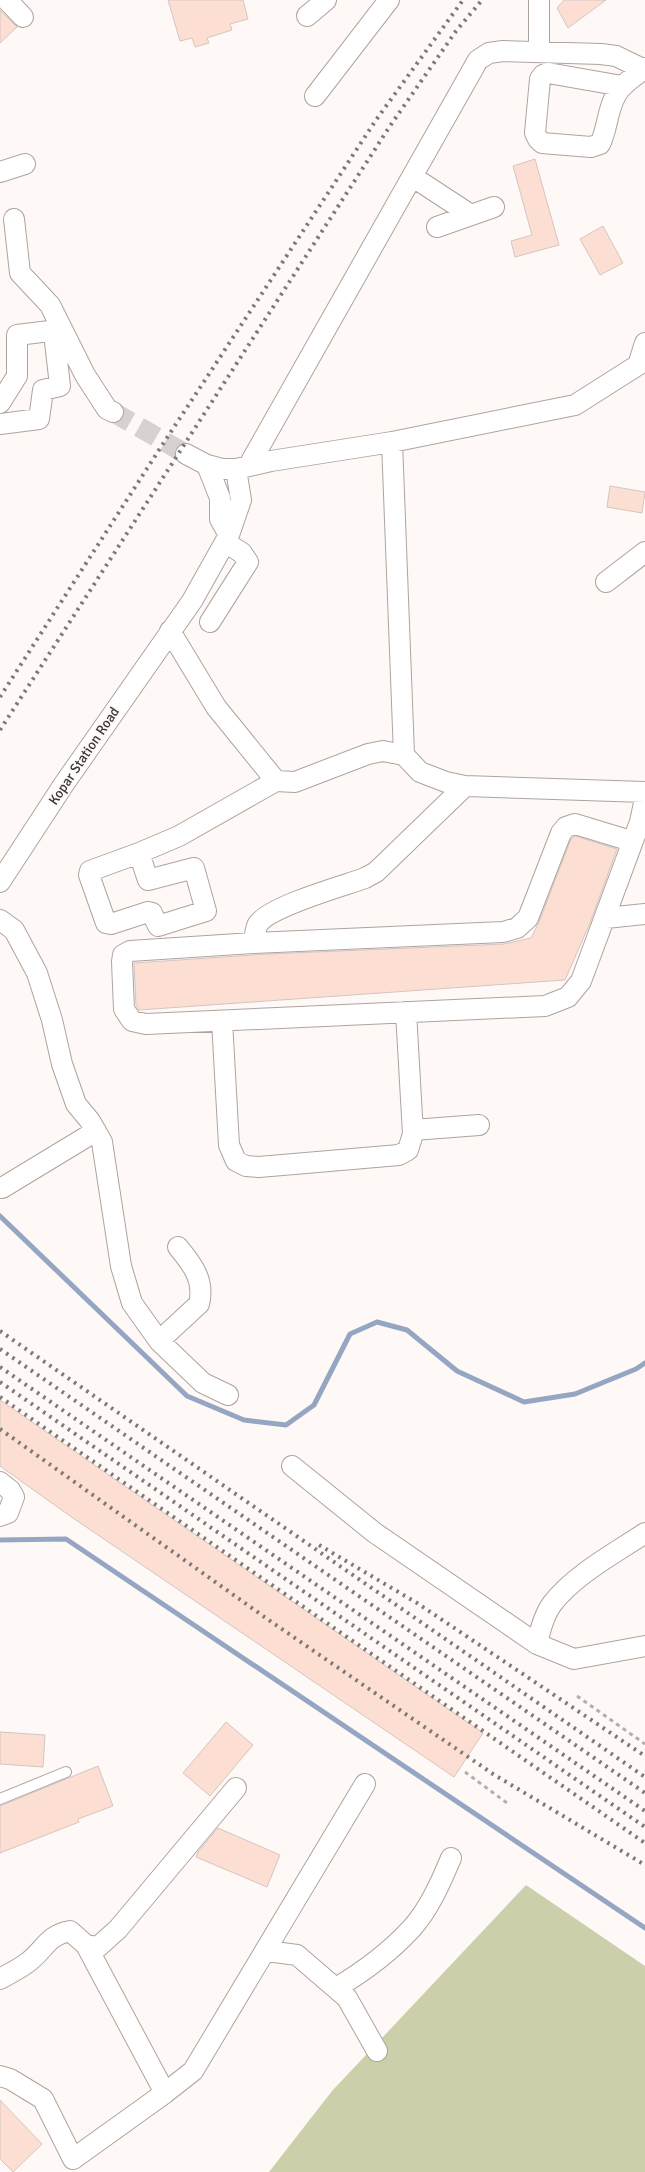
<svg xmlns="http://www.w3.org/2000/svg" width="645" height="2172" font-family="Signika,sans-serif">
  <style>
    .green { fill: #cbd0ab }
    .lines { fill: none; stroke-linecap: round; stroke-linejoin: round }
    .stream { stroke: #95a6c2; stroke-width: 5 }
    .building { fill: #fdded2; stroke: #d3c6c1 }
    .street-tunnel { stroke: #d7d2d0; stroke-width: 20; stroke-dasharray: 20 10; stroke-linecap: butt }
    .lane-casing { stroke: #afa39e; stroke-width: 12 }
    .street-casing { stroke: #afa39e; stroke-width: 22 }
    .path { stroke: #b3aeac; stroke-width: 3; stroke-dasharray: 4 4; stroke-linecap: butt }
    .lane { stroke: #fff; stroke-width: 10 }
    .street { stroke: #fff; stroke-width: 20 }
    .rail { stroke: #7e7977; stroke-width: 4; stroke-dasharray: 2.5 5; stroke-linecap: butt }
    .labels { text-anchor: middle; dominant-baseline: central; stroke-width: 4; stroke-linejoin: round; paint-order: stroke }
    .street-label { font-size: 14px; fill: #3b3634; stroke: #fef9f7 }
  </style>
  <rect width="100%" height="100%" fill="#fef9f7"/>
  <path class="green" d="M526 1885 645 1966V2172H269L332 2091Z"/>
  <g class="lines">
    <path class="stream" d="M0 1216 187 1396 244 1420 286 1425 314 1405 350 1334 377 1322 407 1330 457 1371 524 1402 575 1394 636 1369 645 1363
      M0 1540 66 1539 645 1928"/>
  </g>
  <path class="building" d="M168 0H243L248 19 230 24 232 30 207 38 209 43 195 47 192 38 180 41Z
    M564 0H606L568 28 557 8Z
    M0 10 17 27 0 43Z
    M535 159 559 245 515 257 511 241 532 235 513 166Z
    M603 226 623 263 600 275 580 239Z
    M610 486 645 492 642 513 607 507Z
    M575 836 617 849 590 923 565 980 139 1010 136 1005 134 963 268 954 504 944 531 938 539 922 571 839Z
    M0 1400 483 1733 454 1777 70 1516 0 1466Z
    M226 1722 253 1745 210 1796 183 1773Z
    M0 1732 45 1735 43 1767 0 1764Z
    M98 1766 113 1806 78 1819 79 1822 0 1853V1806Z
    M218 1828 280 1855 267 1887 196 1857 198 1852Z
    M0 2100 42 2144 13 2172 0 2159Z"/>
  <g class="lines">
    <path class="street-tunnel" d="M113 412 186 454"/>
    <g class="lane-casing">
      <path id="lane" d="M0 1799 66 1772"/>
    </g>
    <g class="street-casing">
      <path id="street" d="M7 0 23 17
        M307 16 326 0
        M539 52V0
        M622 86 548 73 543 75 540 79 535 133 538 139 542 143 591 147 600 144C608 128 607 110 616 95 621 84 636 76 645 68
        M315 96 389 0
        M0 172 25 164
        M413 177 471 215
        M14 219 20 273 50 305 85 375 107 409 113 412
        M437 227 494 207
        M0 403 17 376V335L50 331 54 333 60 386 43 390 39 419 0 424
        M392 442 404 755
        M186 454 207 465 222 469H236L271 461 392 442 575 405 638 365 645 343
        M207 465 220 498V519L229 535
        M249 465 478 60 489 53 503 51 601 54 616 56 645 70
        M606 582 645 552
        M210 622 248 562 242 553 225 542
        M170 631 216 707 276 781 295 782 368 754 383 751 404 755 420 772 446 782 465 786 645 792
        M465 786 376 872 365 878C343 886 270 906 258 924 255 929 255 938 253 943L130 951 123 955 122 962 124 1009 132 1021 146 1024 545 1006 568 997 581 981 640 822 645 798
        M139 853 148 880 194 868 206 911 158 926 152 913 148 912 111 924 106 923 89 875 90 871Z
        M139 853 179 836 276 781
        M0 882 64 784 192 601 229 535 241 500 236 469
        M606 918 645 914
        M0 920 14 930 37 973 52 1020 62 1064 76 1104 90 1121 102 1142 121 1266 132 1303 159 1341 203 1383 228 1395
        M253 943 503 932 517 928 528 918 561 833 566 827 575 824 631 841
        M222 1021 229 1145 236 1161 246 1166 259 1167 399 1155 408 1150 413 1134 406 1012
        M413 1130 479 1125
        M2 1188 96 1131
        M159 1341 199 1304C205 1280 192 1264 178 1247
        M292 1466 375 1533 537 1644
        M0 1482 10 1490 14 1497 8 1513 0 1516
        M645 1533C615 1553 574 1575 552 1604 544 1615 540 1630 537 1644L574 1659 645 1646
        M86 1945 165 2093
        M267 1951 297 1955 347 1998 377 2051
        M0 1979C9 1974 19 1969 27 1963 44 1951 47 1935 70 1931L86 1945 98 1947 118 1929 236 1788
        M336 1988C363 1972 390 1952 412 1928 429 1909 441 1882 451 1858
        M0 2076 10 2079 43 2099 73 2159 165 2093 193 2071 365 1784"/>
    </g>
    <path class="path" d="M577 1696 645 1744
      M465 1772 507 1803"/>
    <use href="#lane" class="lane"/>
    <use href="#street" class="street"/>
    <path class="rail" d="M0 697 157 453 376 120 463 0
      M0 730 390 126 456 31 482 0
      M0 1331 645 1777
      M0 1349 645 1793
      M0 1367 645 1811
      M0 1382 645 1827
      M0 1397 645 1843
      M0 1429 273 1623 493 1774 645 1865
      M319 1545 417 1603 645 1756"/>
  </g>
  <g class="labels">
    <g class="street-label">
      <text transform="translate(84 756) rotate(-56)">Kopar Station Road</text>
    </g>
  </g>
</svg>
